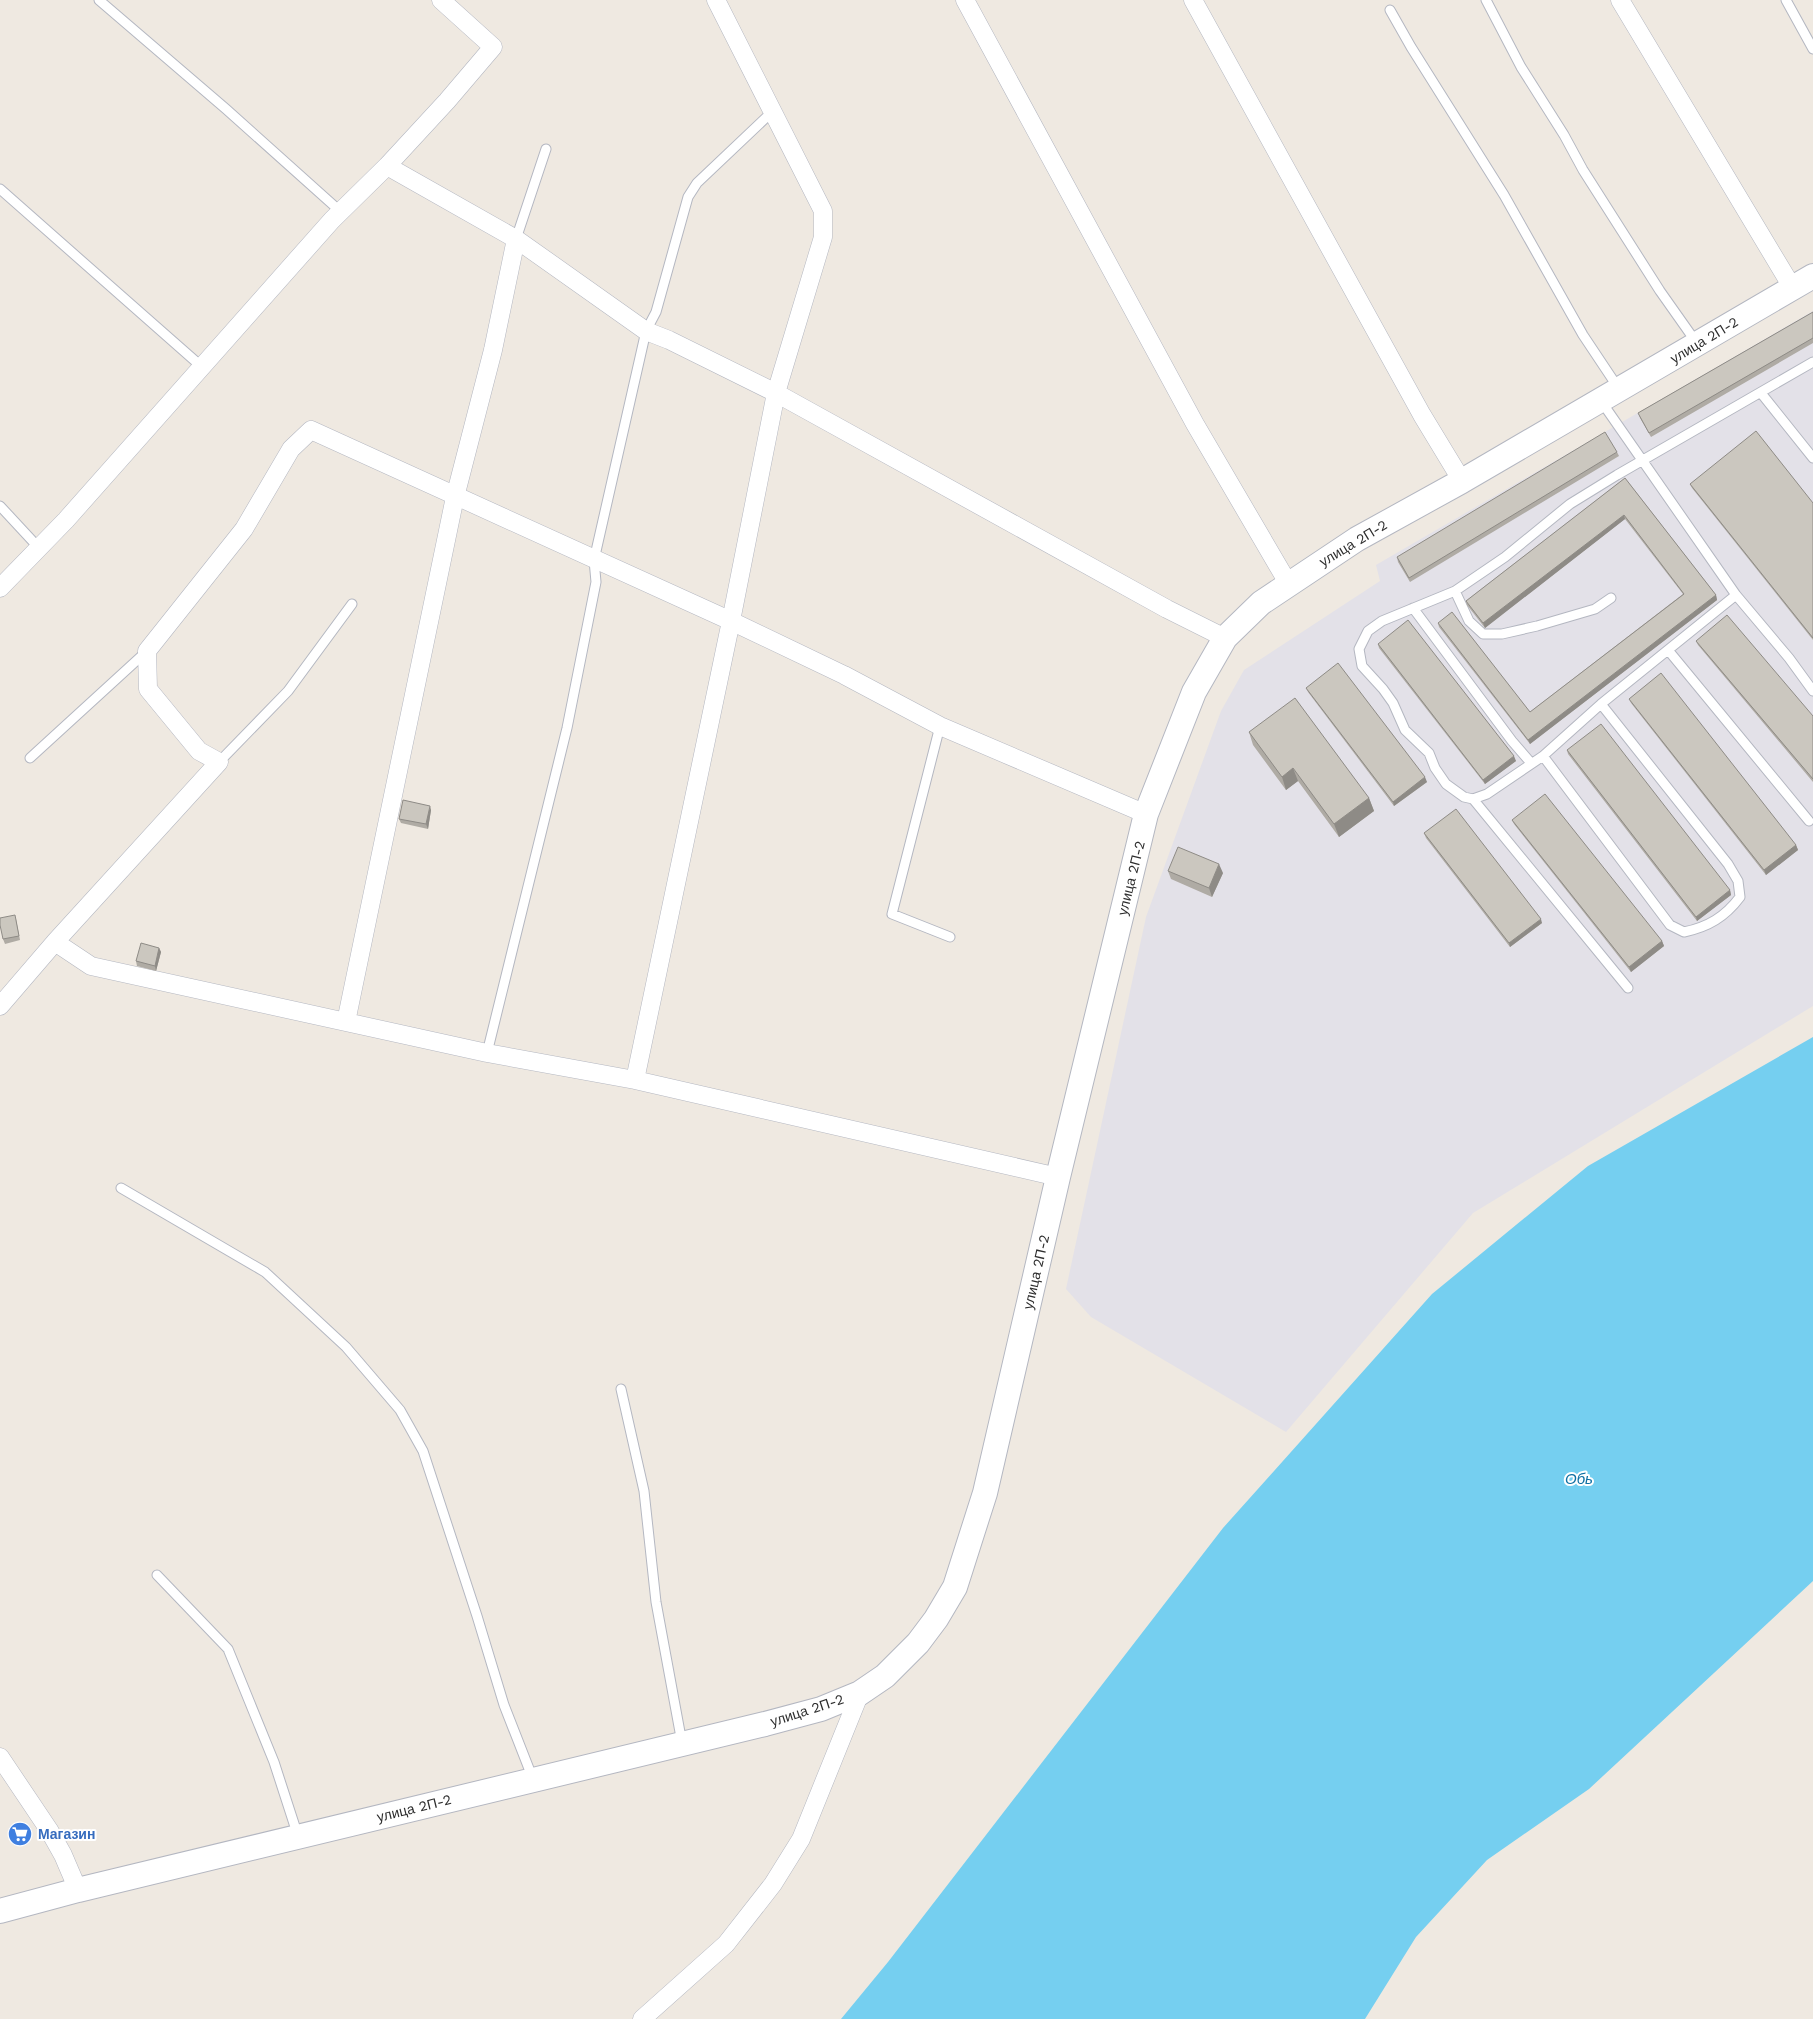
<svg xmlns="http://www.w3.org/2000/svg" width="1813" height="2019" font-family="'Work Sans',sans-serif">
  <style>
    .industrial { fill: #e3e1e8 }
    .water { fill: #75cff0 }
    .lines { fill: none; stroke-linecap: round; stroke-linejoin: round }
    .service-casing { stroke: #b4b7c1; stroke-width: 11 }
    .minor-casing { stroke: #b4b7c1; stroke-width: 19 }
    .secondary-casing { stroke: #b4b7c1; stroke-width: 26 }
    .service { stroke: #fff; stroke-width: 9 }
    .minor { stroke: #fff; stroke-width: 18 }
    .secondary { stroke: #fff; stroke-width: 24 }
    .wall { fill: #afaba4 }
    .shaded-wall { fill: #8e8b86 }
    .building { fill: #cbc7bf; stroke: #8e8b86 }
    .labels { text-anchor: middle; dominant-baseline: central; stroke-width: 4; stroke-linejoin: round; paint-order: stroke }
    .street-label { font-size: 14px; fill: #2e2e2e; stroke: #fff }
    .shop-label { font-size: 14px; font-weight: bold; fill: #366cbe; stroke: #fff; text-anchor: start }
    .water-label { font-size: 15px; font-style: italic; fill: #0d6fa3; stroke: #fff }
  </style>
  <rect width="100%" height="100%" fill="#efe9e1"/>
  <path class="industrial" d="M1813 311V1006L1473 1213 1286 1432 1091 1317 1066 1289 1146 917 1221 711 1244 670 1380 581 1376 565Z"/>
  <path class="water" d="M1813 1037V1581L1589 1789 1487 1860 1416 1937 1365 2019H841L888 1962 1223 1528 1432 1294 1588 1166Z"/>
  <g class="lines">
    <g class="service-casing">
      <path id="service" d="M99 0 226 109 341 212
        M1486 0 1521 67 1564 135 1583 170 1660 291 1696 342
        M1786 0 1813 49
        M1390 10 1411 47 1504 195 1583 335 1619 389
        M0 189 202 367
        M516 239 546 149
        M1761 393 1813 458
        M1601 401 1736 595 1789 658 1813 691
        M0 506 39 548
        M1455 591 1469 621 1483 634H1502L1537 626 1595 609 1611 598
        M1736 595 1601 704 1728 864 1738 881 1740 897C1725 917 1708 927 1684 932L1670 925 1543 756 1487 794 1473 799 1464 797 1446 784 1435 768 1429 753 1405 730 1393 703 1383 689 1362 666 1359 649 1368 631 1382 621 1455 591 1505 557 1570 504 1617 475 1813 362
        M1413 608 1512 741 1531 763
        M1668 650 1809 821
        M940 726 892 914 950 937
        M1543 756 1601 704
        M30 758 147 651
        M219 762 288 691 352 604
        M1473 799 1628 988
        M487 1053 567 728 596 582 594 560 646 331 656 312 688 197 697 183 773 111
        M121 1188 265 1272 346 1347 400 1410 423 1451 477 1616 504 1705 533 1779
        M621 1389 644 1491 656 1602 682 1743
        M157 1575 228 1649 274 1762 298 1836"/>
    </g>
    <g class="minor-casing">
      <path id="minor" d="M965 0 1195 424 1288 583
        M1193 0 1422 415 1462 481
        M1620 0 1792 287
        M387 166 516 239 646 331 669 340 776 393 1167 609 1225 638
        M0 588 66 520 332 220 387 166 447 101 493 47 441 0
        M55 942 91 966 487 1053 635 1080 1058 1177
        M0 1006 55 942 219 762 199 751 148 689 147 651 244 529 291 449 311 430 731 621 844 675 940 726 1146 814
        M346 1022 455 497 493 350 516 239
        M635 1080 731 621 776 393 823 237V211L716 0
        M0 1757 49 1830 63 1855 78 1890
        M642 2019 726 1944 773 1884 801 1839 860 1693"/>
    </g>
    <g class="secondary-casing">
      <path id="secondary" d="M0 1911 78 1890 765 1724 821 1709 860 1693 885 1676 918 1643 936 1619 955 1587 985 1493 1058 1177 1146 814 1194 692 1225 638 1261 603 1357 539 1462 481 1813 276"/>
    </g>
    <use href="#service" class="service"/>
    <use href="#minor" class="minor"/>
    <use href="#secondary" class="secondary"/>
  </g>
  <path class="wall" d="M1813 312V343L1651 437 1640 418 1638 413Z
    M1617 452 1619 456 1410 582 1398 562 1397 557Z
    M1625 478 1716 595 1717 600 1530 744 1439 627 1438 623 1530 712 1683 594 1625 519 1485 628 1467 605 1466 601Z
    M1690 484 1813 503V640L1692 488Z
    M1696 641 1813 716V782L1698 645Z
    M1378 644 1516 761 1485 784 1379 648Z
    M1306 688 1427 782 1394 806 1308 692Z
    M1629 699 1796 845 1798 850 1766 875 1631 703Z
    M1249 732 1369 798 1374 811 1339 837 1298 781 1286 790 1253 745Z
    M1567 750 1730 890 1731 895 1697 921 1568 754Z
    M431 810 428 829 401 823 399 819Z
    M1512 820 1662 941 1664 946 1631 972 1514 824Z
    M1424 833 1542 923 1510 947 1426 838Z
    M1168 871 1223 873 1212 897 1171 879Z
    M16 919 20 940 5 944 3 939Z
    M159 948 161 952 156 971 137 966 136 961Z"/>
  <path class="shaded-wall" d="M1624 515 1625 519 1485 628 1483 623Z
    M1716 595 1717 600 1530 744 1528 740Z
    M1514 756 1516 761 1485 784 1483 780Z
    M1293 768 1298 781 1286 790 1282 777Z
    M1425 777 1427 782 1394 806 1393 802Z
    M1369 798 1374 811 1339 837 1334 824Z
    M430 806 431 810 428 829 426 824Z
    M1796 845 1798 850 1766 875 1764 870Z
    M1219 864 1223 873 1212 897 1209 888Z
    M1730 890 1731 895 1697 921 1696 917Z
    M1541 919 1542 923 1510 947 1509 943Z
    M1662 941 1664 946 1631 972 1629 967Z
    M159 948 161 952 156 971 155 966Z"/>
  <path class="building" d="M1813 312V338L1649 433 1638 413Z
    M1756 431 1813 503V638L1690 484Z
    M1605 432 1617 452 1409 578 1397 557Z
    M1625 478 1716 595 1528 740 1438 623 1452 612 1530 712 1684 594 1624 515 1483 623 1466 601Z
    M1727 615 1813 716V779L1696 641Z
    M1408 620 1514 756 1483 780 1378 644Z
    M1338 663 1425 777 1393 802 1306 688Z
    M1661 673 1796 845 1764 870 1629 699Z
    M1295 698 1369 798 1334 824 1293 768 1282 777 1249 732Z
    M1601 724 1730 890 1696 917 1567 750Z
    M1545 794 1662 941 1629 967 1512 820Z
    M403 800 430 806 426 824 399 819Z
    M1456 809 1541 919 1509 943 1424 833Z
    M1178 847 1219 864 1209 888 1168 871Z
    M15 915 19 936 3 939 0 925V918Z
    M141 943 159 948 155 966 136 961Z"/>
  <defs>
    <g id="supermarket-disc" transform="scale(1.25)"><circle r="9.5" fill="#3f7fe0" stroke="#fff"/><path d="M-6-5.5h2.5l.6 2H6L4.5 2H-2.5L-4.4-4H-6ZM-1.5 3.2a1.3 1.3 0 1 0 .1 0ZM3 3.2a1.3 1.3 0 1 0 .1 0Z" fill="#fff"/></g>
  </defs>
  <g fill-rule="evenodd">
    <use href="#supermarket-disc" x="20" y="1834"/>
  </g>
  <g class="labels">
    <g class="street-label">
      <text transform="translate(1704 340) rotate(-31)">улица 2П-2</text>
      <text transform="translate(1353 543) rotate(-31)">улица 2П-2</text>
      <text transform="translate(1131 878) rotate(-76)">улица 2П-2</text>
      <text transform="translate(1036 1272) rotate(-77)">улица 2П-2</text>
      <text transform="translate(807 1710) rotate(-18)">улица 2П-2</text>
      <text transform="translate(414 1808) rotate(-14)">улица 2П-2</text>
    </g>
    <g class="shop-label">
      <text x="38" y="1834">Магазин</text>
    </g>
    <g class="water-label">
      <text x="1579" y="1479">Обь</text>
    </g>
  </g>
</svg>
